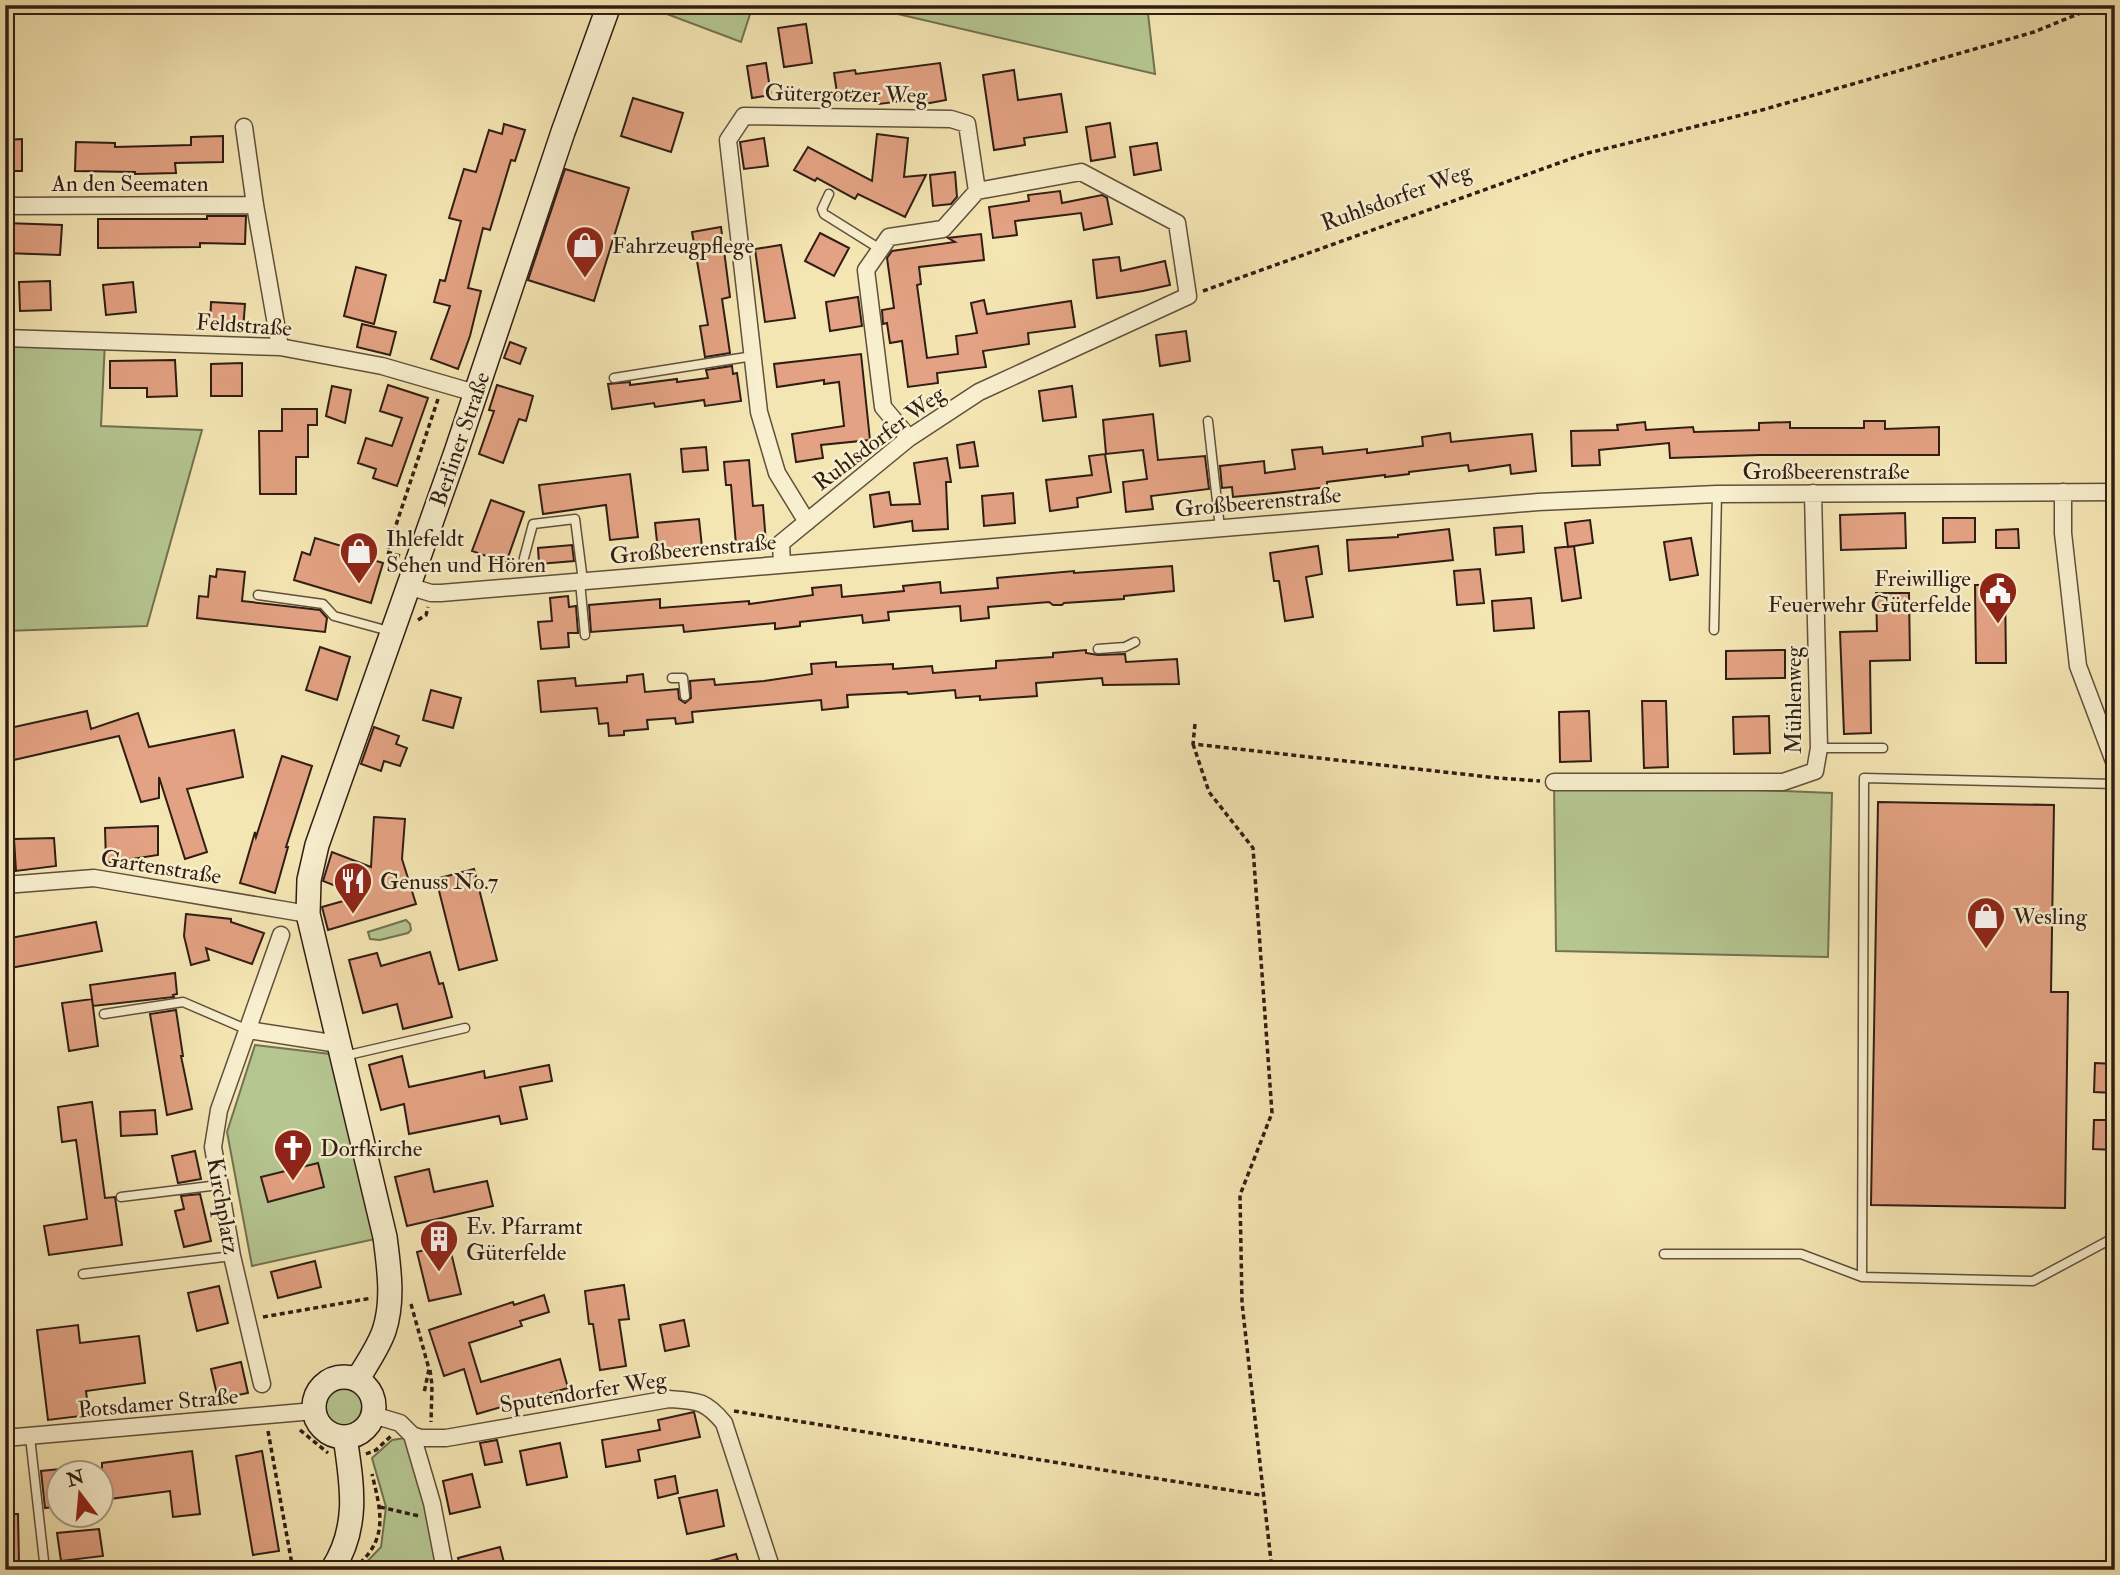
<svg xmlns="http://www.w3.org/2000/svg" width="2120" height="1575" font-family="'IM FELL Double Pica',serif">
  <style>
    .green { fill: #b5c691; stroke: #727252; stroke-width: 2 }
    .building { fill: #e3a283; stroke: #301d14; stroke-width: 2 }
    .lines { fill: none; stroke-linecap: round; stroke-linejoin: round }
    .lane-casing { stroke: #614f3c; stroke-width: 11 }
    .street-casing { stroke: #614f3c; stroke-width: 19 }
    .secondary-casing { stroke: #301d14; stroke-width: 26 }
    .path { stroke: #301d14; stroke-width: 3.5; stroke-dasharray: 5 3.5; stroke-linecap: butt }
    .lane { stroke: #f8efce; stroke-width: 8 }
    .street { stroke: #f8efce; stroke-width: 16 }
    .secondary { stroke: #f8efce; stroke-width: 23 }
    .labels { text-anchor: middle; dominant-baseline: central; stroke-width: 5; stroke-linejoin: round; paint-order: stroke }
    .street-label { font-size: 23px; fill: #301d14; stroke: #f8efce }
    .poi-label { font-size: 23px; fill: #301d14; stroke: #f8efce; text-anchor: start }
  </style>
  <rect width="100%" height="100%" fill="#f4e6b3"/>
  <filter id="stains"><feTurbulence type="fractalNoise" baseFrequency=".00286" numOctaves="4"/><feColorMatrix values="0 0 0 0 .2 0 0 0 0 .09 0 0 0 0 .02 0 0 0 .5 -.17"/></filter>
  <radialGradient id="worn" r=".72"><stop offset=".6" stop-color="#630" stop-opacity="0"/><stop offset="1" stop-color="#630" stop-opacity=".3"/></radialGradient>
  <path class="green" d="M643 5H753L741 42Z
    M859 5H1147L1155 74Z
    M5 338 105 341 101 426 202 430 147 626 5 631Z
    M1554 782 1832 793 1828 957 1556 951Z
    M406 920 410 924 411 930 408 933 380 940 370 939 368 932Z
    M255 1045 330 1054 375 1239 252 1266 227 1132Z
    M322 1406a20 20 0 1 1 40 0a20 20 0 1 1-40 0Z
    M405 1438 427 1504 439 1570H359L381 1547 386 1507 372 1458 392 1440Z"/>
  <path class="building" d="M806 24 812 63 784 67 778 28Z
    M766 63 771 95 752 98 747 66Z
    M940 63 946 100 919 105 918 99 879 104 877 93 838 99 834 73 855 70 856 74Z
    M1014 70 1018 100 1061 94 1067 132 1024 138 1025 145 994 150 983 75Z
    M633 98 683 113 671 152 621 136Z
    M1110 123 1115 157 1091 161 1086 127Z
    M504 124 525 130 515 161 511 160 490 230 483 228 468 288 481 291 470 336 458 369 431 359 450 306 434 302 440 280 445 281 461 221 449 218 464 169 476 172 489 130 502 134Z
    M877 134 908 138 904 177 926 175 905 217 858 194 855 199 817 178 815 181 794 170 808 147 872 181Z
    M223 136V162L175 163 176 173 135 174V172L75 171 76 142 115 143V147L191 145V137Z
    M764 138 768 166 744 169 740 142Z
    M22 139V171H5V140Z
    M1157 143 1161 170 1134 175 1130 147Z
    M565 169 629 188 594 301 528 280Z
    M955 172 957 197 951 204 933 206 930 175Z
    M1060 191 1062 203 1102 195 1107 198 1112 224 1084 230 1081 213 1015 221 1017 235 993 238 989 207 1029 201 1028 195Z
    M207 216H246L245 244 200 243V247L98 248V219H207Z
    M5 223 62 225 60 255 5 253Z
    M721 227 730 297 722 299 730 353 705 357 700 326 708 325 692 232Z
    M820 233 849 248 834 276 805 261Z
    M981 234 984 260 919 267 921 284 917 285 927 358 958 354 956 336 977 333 971 303 984 300 987 314 1071 301 1075 327 1028 333 1029 344 983 351 986 367 937 373 938 383 908 387 902 341 890 343 887 323 883 324 882 310 894 308 887 258 892 251 955 242 948 238Z
    M781 245 795 318 765 322 755 249Z
    M1119 257 1121 271 1165 261 1170 285 1143 291 1097 298 1093 260Z
    M356 267 386 275 374 324 344 316Z
    M50 281 51 310 20 311 19 282Z
    M133 282 136 312 106 315 103 285Z
    M858 297 862 326 830 331 826 302Z
    M211 302 245 304 243 330 210 328Z
    M362 324 396 332 390 355 357 347Z
    M1186 331 1190 361 1160 366 1156 335Z
    M510 342 526 348 520 364 504 358Z
    M861 354 870 440 821 445 823 458 796 462 792 434 844 426 839 382 824 384V380L777 387 774 364Z
    M175 360 177 396 147 397V388H110V361Z
    M242 363V396H211V364Z
    M732 366 733 374 737 373 741 401 705 406 704 400 655 407 654 403 612 409 608 384 630 382V385L677 379V382L708 378 706 370Z
    M388 385 428 398 397 486 373 478 376 469 358 463 366 438 392 446 402 418 380 411Z
    M497 385 533 396 526 421 519 419 503 463 479 454 494 411 489 410Z
    M332 386 351 390 345 423 326 416Z
    M1072 386 1076 417 1043 421 1039 391Z
    M282 409H317V425H308V457H296V494H260L259 431H282Z
    M1153 414 1158 460 1205 456 1209 489 1151 496 1153 509 1126 512 1123 482 1147 479 1143 450 1106 454 1103 420Z
    M1864 421H1885V429L1939 427V455H1760L1670 458 1669 443 1599 450 1600 465 1572 466 1571 431 1618 430 1617 425 1645 422 1646 430 1693 427 1694 432 1759 430V423L1790 422V428H1864Z
    M1450 433 1451 442 1532 434 1536 471 1511 474 1510 465 1469 471 1468 465 1409 472V474L1385 477V475L1327 482V487L1284 492 1233 497 1232 487 1222 488 1220 466 1264 461 1265 473 1295 469 1292 450 1322 447 1323 454 1367 449V453L1423 446 1422 437Z
    M974 442 978 466 960 468 957 445Z
    M706 447 708 470 683 472 681 449Z
    M1105 454 1111 492 1077 498 1078 507 1050 511 1046 480 1092 475 1089 456Z
    M947 458 951 482H946L948 529 913 531 912 521 874 527 870 495 889 492 891 505 920 504 914 463Z
    M749 460 753 506 763 505 766 543 736 545 731 485H726L724 462Z
    M630 474 638 537 610 540 606 505 543 514 539 485Z
    M1013 493 1015 523 984 526 982 496Z
    M491 500 524 512 506 563 472 551Z
    M1905 513 1906 548 1841 550 1840 515Z
    M1943 518H1975V542L1943 543Z
    M699 519 702 547 658 551 655 523Z
    M1590 520 1593 543 1568 547 1565 523Z
    M1522 526 1524 552 1496 555 1494 528Z
    M1449 529 1453 560 1349 571 1347 540 1398 537V535Z
    M2018 529 2019 548H1996V530Z
    M315 538 345 547 343 551 383 563 371 603 294 580 302 552 310 555Z
    M1691 538 1698 575 1670 580 1664 542Z
    M572 545 574 561 539 564 538 548Z
    M1318 546 1322 574 1306 577 1313 617 1285 621 1279 581H1274L1270 553Z
    M1574 546 1581 598 1562 601 1555 548Z
    M1172 566 1174 591 1124 596V599L1064 603 1062 605H1053L1049 602 988 607 989 618 961 621 960 606 888 612 889 620 863 623 862 615 800 622V626L775 629V623L684 632 683 625 591 632 589 605 660 599V608L749 601V604L813 595 812 588 841 585 842 597 904 591 903 586 940 582 941 593 998 588 997 578 1074 571V573Z
    M217 569 245 572 242 601 320 610 327 618 325 632 197 618 199 596 208 597 210 576 216 577Z
    M1480 569 1484 603 1457 605 1454 571Z
    M1975 585H2005L2006 663H1976Z
    M1876 593H1909L1910 660 1870 661 1871 733 1844 734 1840 632 1877 631Z
    M568 596 569 607 576 606 578 633H568L569 647 541 649 538 622 552 621 550 598Z
    M1531 598 1534 628 1494 631 1492 601Z
    M320 647 350 657 337 700 306 690Z
    M1086 650V653L1098 655 1125 654 1126 662 1177 659 1179 684 1103 685 1102 678 1036 683 1037 696 980 700V696L956 698 955 690 908 694 907 692 847 695 848 707 822 710 821 700 692 712 693 722 676 724 675 718 647 720 648 729 624 731V735L609 736 608 723 599 724 597 708 541 712 538 681 575 678 576 686 627 682V676L643 674 645 692 678 689 679 699 685 703 691 698 690 681 714 679 715 685 764 681 812 674 811 664 836 662V667L893 664V669L932 666 933 673 996 668V661L1053 657V653Z
    M1785 650V678L1726 679V651Z
    M431 690 461 698 453 728 423 720Z
    M1642 701H1666L1668 767 1644 768Z
    M87 711 91 729 138 713 149 747 234 730 243 777 187 789 207 852 185 859 159 777V798L141 802 119 736 5 762V729Z
    M1589 711 1591 761 1560 762 1559 712Z
    M1769 716 1770 753 1734 754 1733 717Z
    M374 727 399 736 396 744 407 748 400 766 384 761 381 771 361 764Z
    M282 756 312 766 286 847H288L275 893 240 883 255 832 256 837Z
    M1878 802 2054 805 2051 992H2068L2065 1208 1871 1205Z
    M374 817 405 819 402 859 416 904 328 930 322 907 361 896 323 881 332 852 371 867Z
    M158 826V855L106 863 105 828Z
    M54 838 56 866 16 871 14 839Z
    M474 869 497 960 459 970 436 879Z
    M186 914 231 919V922L264 933 252 964 206 948 209 960 191 965 184 936Z
    M96 922 102 951 5 969V939Z
    M430 952 439 984 443 983 452 1017 403 1029 397 1004 363 1013 349 960 377 953 381 966Z
    M175 973 177 994 173 995 174 997 93 1006 90 985Z
    M92 999 98 1046 69 1051 62 1003Z
    M176 1010 183 1056H181L192 1109 167 1115 150 1014Z
    M402 1056 409 1087 484 1071 485 1078 549 1065 552 1081 520 1087 527 1119 501 1124 499 1116 409 1134 404 1104 381 1110 369 1065Z
    M2095 1063 2115 1064V1093L2094 1092Z
    M92 1102 105 1198 115 1197 122 1245 49 1255 44 1226 87 1219 76 1140 62 1142 58 1107Z
    M155 1110 157 1134 121 1136 120 1112Z
    M2094 1120H2115V1150L2093 1149Z
    M195 1151 201 1179 178 1183 172 1156Z
    M318 1163 324 1187 268 1202 261 1177Z
    M429 1169 434 1192 487 1181 493 1206 407 1226 395 1177Z
    M200 1194 211 1241 184 1247 175 1211 184 1209 181 1196Z
    M449 1244 461 1294 429 1301 417 1252Z
    M315 1261 321 1287 278 1298 271 1272Z
    M624 1285 629 1319 619 1320 626 1366 600 1370 593 1324H589L585 1291Z
    M219 1286 228 1323 197 1331 188 1293Z
    M544 1295 549 1312 520 1321 522 1326 469 1343 481 1382 560 1359 568 1388 477 1414 464 1369 444 1376 429 1330 513 1302 514 1305Z
    M684 1320 689 1346 665 1351 660 1325Z
    M78 1325 80 1343 139 1336 145 1383 86 1391 89 1415 48 1420 37 1330Z
    M241 1362 248 1393 218 1399 211 1369Z
    M694 1412 700 1437 638 1450 640 1461 606 1467 602 1440 660 1430 658 1420Z
    M497 1440 502 1462 485 1465 480 1443Z
    M560 1443 567 1477 527 1485 520 1451Z
    M192 1451 200 1514 173 1517 170 1491 102 1500V1463Z
    M262 1451 279 1551 253 1555 236 1456Z
    M60 1469V1506L45 1508 41 1471Z
    M472 1474 480 1507 450 1514 443 1481Z
    M675 1476 678 1493 658 1498 655 1480Z
    M717 1490 724 1526 687 1534 679 1498Z
    M5 1514H18L19 1563H5Z
    M99 1529 103 1556 61 1561 57 1533Z
    M500 1547 506 1570H461L458 1558Z
    M736 1554 741 1570H695V1565Z"/>
  <g class="lines">
    <g class="lane-casing">
      <path id="lane" d="M829 194 822 209 824 214 880 249
        M614 378 753 356
        M1208 421 1220 528
        M524 558 533 524 575 519 583 581
        M580 582 585 635
        M258 595 323 604 334 616 389 631
        M1714 630 1717 494
        M1098 649 1125 647 1135 642
        M672 678H683L685 696
        M1819 748H1883
        M104 1014 183 1002 248 1030
        M344 1056 465 1028
        M121 1197 219 1185
        M1664 1254H1801L1862 1277 2033 1281 2115 1237
        M83 1274 232 1256
        M1862 1277 1864 778 2115 784
        M30 1437 45 1570"/>
    </g>
    <g class="street-casing">
      <path id="street" d="M244 127 255 205 280 347
        M5 206 255 205
        M5 338 280 347 382 366 475 393
        M2063 492V533L2078 666 2115 764
        M807 522 777 473 759 412 728 140 744 116 951 119 967 124 977 191
        M782 564 781 543 909 438 979 392 1188 296 1177 223 1081 172 977 191 943 229 889 237 866 270 883 407 909 438
        M408 586 431 593H441L1538 502 1717 494 2115 492
        M1554 782H1783L1815 771 1819 748 1813 493
        M5 885 94 878 308 914
        M248 1030 338 1044
        M262 1384 232 1256 213 1147 219 1110 281 935
        M373 1415 400 1423 412 1435 432 1503 445 1570
        M412 1435 421 1438H446L669 1399C697 1401 705 1400 724 1423L772 1570
        M5 1438 314 1411"/>
    </g>
    <g class="secondary-casing">
      <path id="secondary" d="M314 1407a30 30 0 1 1 60 0a30 30 0 1 1-60 0Z
        M357 1380C366 1365 378 1348 384 1331 394 1301 389 1268 385 1237L308 914 309 880 317 845 456 452 563 132 609 5
        M332 1570C360 1527 352 1484 345 1437"/>
    </g>
    <path class="path" d="M1203 291 1584 154 1762 110 2034 32 2100 5
      M400 556 387 552 438 399
      M418 620 426 615 428 607
      M1195 724 1193 744 1498 778 1540 781
      M1193 744 1209 792 1253 848 1272 1113 1240 1195 1242 1303 1272 1570
      M411 1304 429 1369 424 1393
      M263 1317 372 1298
      M430 1370 432 1385 431 1422
      M734 1411 1260 1495
      M300 1430 328 1453
      M268 1431 293 1570
      M366 1454 376 1450 391 1436
      M380 1507 419 1516
      M360 1563C389 1536 380 1508 372 1474"/>
    <use href="#lane" class="lane"/>
    <use href="#street" class="street"/>
    <use href="#secondary" class="secondary"/>
  </g>
  <defs>
    <g id="shop-pin" transform="scale(2.0125)"><path d="M0 17L-7.5 6A9.5 9.5 0 1 1 7.5 6Z" fill="#8f2418" stroke="#f8efce"/><path d="M-5-2.5h2.3a2.7 3.5 0 0 1 5.4 0H5L5.5 6h-11ZM-1.5-2.5h3a1.5 2.3 0 0 0-3 0Z" fill="#fff"/></g>
    <g id="civic-pin" transform="scale(2.0125)"><path d="M0 17L-7.5 6A9.5 9.5 0 1 1 7.5 6Z" fill="#8f2418" stroke="#f8efce"/><path d="M-.6-6.5H3V-4.5H.6V-3L4-1V1h2V6H-6V1h2V-1L-.6-3ZM-1.2 2.5V6h2.4V2.5Z" fill="#fff"/></g>
    <g id="restaurant-pin" transform="scale(2.0125)"><path d="M0 17L-7.5 6A9.5 9.5 0 1 1 7.5 6Z" fill="#8f2418" stroke="#f8efce"/><path d="M-5-6h1v4h1v-4h1v4h1v-4h1v5L-1.5 .5V6h-2V.5L-5-1ZM5-6V6H3V1.5H1.5Q1.5-4 5-6Z" fill="#fff"/></g>
    <g id="church-pin" transform="scale(2.0125)"><path d="M0 17L-7.5 6A9.5 9.5 0 1 1 7.5 6Z" fill="#8f2418" stroke="#f8efce"/><path d="M-1.2-6h2.4v3.5h3.3v2.4h-3.3V6h-2.4V-.1h-3.3v-2.4h3.3Z" fill="#fff"/></g>
    <g id="building-pin" transform="scale(2.0125)"><path d="M0 17L-7.5 6A9.5 9.5 0 1 1 7.5 6Z" fill="#8f2418" stroke="#f8efce"/><path d="M-4-6H4V6H1V3H-1V6H-4ZM-2.5-4.3h1.7v1.8h-1.7ZM.8-4.3h1.7v1.8H.8ZM-2.5-1h1.7V.8h-1.7ZM.8-1h1.7V.8H.8Z" fill="#fff"/></g>
  </defs>
  <g fill-rule="evenodd">
    <use href="#shop-pin" x="585" y="245"/>
    <use href="#shop-pin" x="359" y="551"/>
    <use href="#civic-pin" x="1998" y="591"/>
    <use href="#restaurant-pin" x="353" y="881"/>
    <use href="#shop-pin" x="1986" y="916"/>
    <use href="#church-pin" x="293" y="1148"/>
    <use href="#building-pin" x="439" y="1239"/>
  </g>
  <g class="labels">
    <g class="street-label">
      <text transform="translate(846 94) rotate(1)">Gütergotzer Weg</text>
      <text x="130" y="183">An den Seematen</text>
      <text transform="translate(1396 197) rotate(-20)">Ruhlsdorfer Weg</text>
      <text transform="translate(244 325) rotate(4)">Feldstraße</text>
      <text transform="translate(879 438) rotate(-37)">Ruhlsdorfer Weg</text>
      <text transform="translate(460 439) rotate(-71)">Berliner Straße</text>
      <text x="1826" y="471">Großbeerenstraße</text>
      <text transform="translate(1258 502) rotate(-5)">Großbeerenstraße</text>
      <text transform="translate(693 549) rotate(-5)">Großbeerenstraße</text>
      <text transform="translate(1793 700) rotate(-90)">Mühlenweg</text>
      <text transform="translate(161 867) rotate(9)">Gartenstraße</text>
      <text transform="translate(223 1206) rotate(80)">Kirchplatz</text>
      <text transform="translate(583 1392) rotate(-9)">Sputendorfer Weg</text>
      <text transform="translate(158 1403) rotate(-5)">Potsdamer Straße</text>
    </g>
    <g class="poi-label">
      <text x="612" y="245">Fahrzeugpflege</text>
      <text x="386" y="538">Ihlefeldt<tspan x="386" dy="26">Sehen und Hören</tspan></text>
      <text x="1971" y="578" text-anchor="end">Freiwillige<tspan x="1971" dy="26">Feuerwehr Güterfelde</tspan></text>
      <text x="380" y="881">Genuss No.7</text>
      <text x="2013" y="916">Wesling</text>
      <text x="320" y="1148">Dorfkirche</text>
      <text x="466" y="1226">Ev. Pfarramt<tspan x="466" dy="26">Güterfelde</tspan></text>
    </g>
  </g>
  <rect width="2120" height="1575" fill="none" stroke="#f4e6b3" stroke-width="28"/>
  <rect x="7" y="7" width="2106" height="1561" fill="none" stroke="#301d14" stroke-width="3.5"/>
  <rect x="14" y="14" width="2092" height="1547" fill="none" stroke="#301d14" stroke-width="2"/>
  <g transform="translate(80 1494) rotate(344)"><circle r="33" fill="#f8efce" stroke="#a89b84" stroke-width="2"/>
  <path d="M0-5L12 26L0 18L-12 26Z" fill="#8f2418"/>
  <text y="-10" font-size="19" font-weight="bold" text-anchor="middle" fill="#301d14">N</text>
  </g>
  <rect width="100%" height="100%" filter="url(#stains)"/>
  <rect width="100%" height="100%" fill="url(#worn)"/>
</svg>
